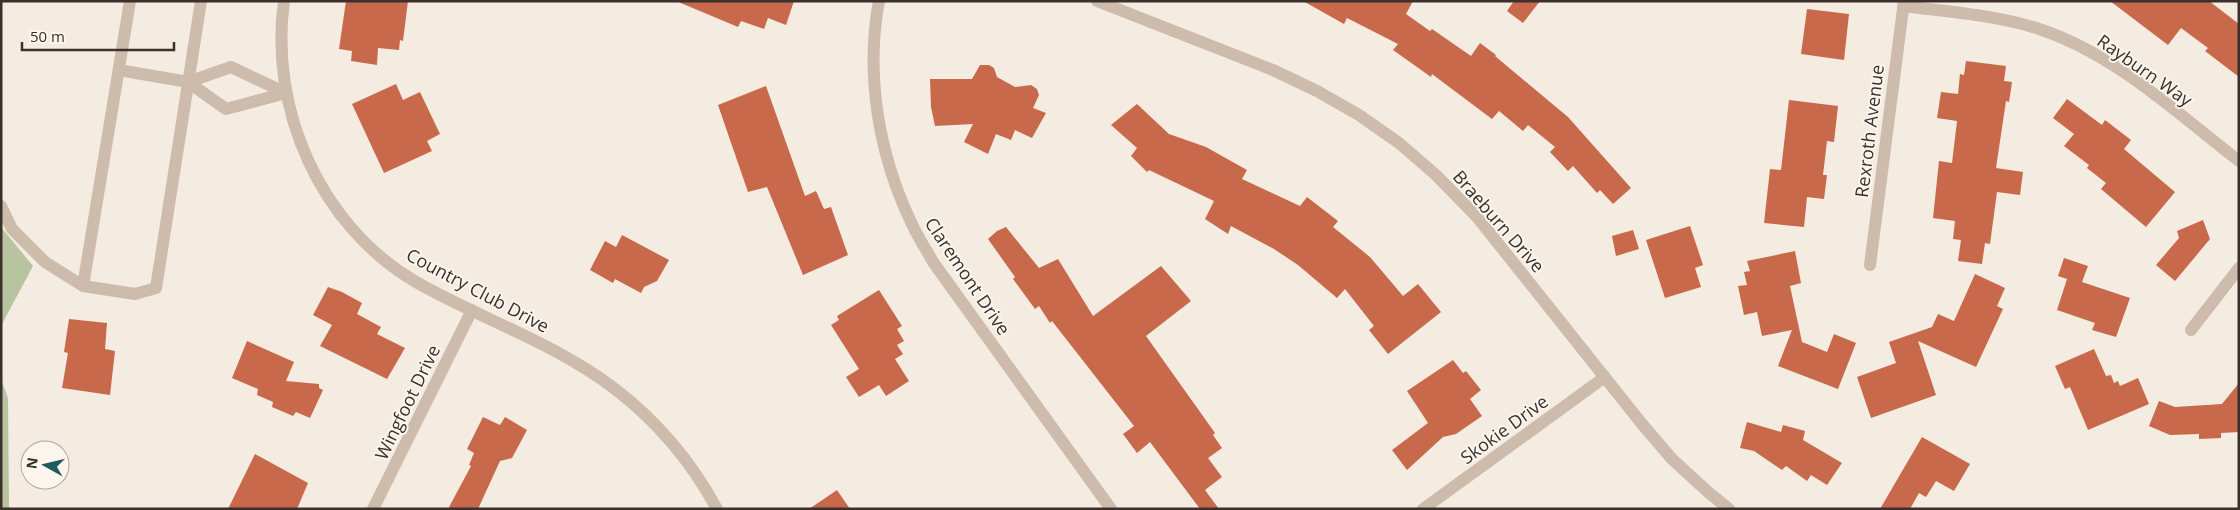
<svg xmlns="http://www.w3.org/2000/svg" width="2240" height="510" font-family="'Open Sans',sans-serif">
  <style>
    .green { fill: #b8c4a0 }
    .building { fill: #c8694b }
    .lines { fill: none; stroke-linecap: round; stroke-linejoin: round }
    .minor { stroke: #cdbbac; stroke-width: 12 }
    .labels { text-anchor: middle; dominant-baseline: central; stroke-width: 4; stroke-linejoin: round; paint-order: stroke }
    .street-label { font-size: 18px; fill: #3b302b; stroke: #fbf5ee }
  </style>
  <rect width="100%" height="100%" fill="#f4ebe1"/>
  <path class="green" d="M1 227 33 266 1 326Z
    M1 379 8 398 9 509H1Z"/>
  <path class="building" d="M346 1H408L403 41 400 40 399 50 378 48 377 65 351 61 352 51 339 49Z
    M676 1H794L786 25 768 18 764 29 741 21 738 27Z
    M1303 1H1413L1406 14 1430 31 1432 29 1471 56 1480 43 1496 55 1495 56 1568 117 1631 188 1613 204 1600 190 1597 193 1573 166 1568 171 1550 152 1555 147 1528 125 1523 131 1499 111 1492 119 1432 74 1431 77 1393 50 1398 44 1347 18 1344 24Z
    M1514 1H1540L1523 23 1507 11Z
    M2110 1H2209L2239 24V77L2205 51 2208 48 2181 28 2168 45Z
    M1807 9 1849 14 1844 60 1801 54Z
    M1966 61 2006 66 2004 81 2012 82 2009 102 2006 101 1996 168 2023 172 2020 195 1997 192 1990 244 1985 243 1982 264 1958 261 1961 240 1953 239 1955 221 1933 218 1939 161 1952 163 1957 121 1937 118 1941 92 1958 94 1960 74 1964 75Z
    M980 65H989L994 68 997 77 1015 87 1031 85 1037 89 1039 95 1033 108 1046 113 1032 138 1015 130 1011 140 996 134 988 154 964 142 973 124 935 126 931 107 930 79H972Z
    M396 84 403 100 420 92 440 134 427 141 432 151 384 173 352 104Z
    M766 86 805 196 816 191 824 209 831 207 848 255 803 275 767 187 748 192 718 105Z
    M2067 99 2102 125 2105 120 2131 140 2124 149 2175 192 2146 227 2101 189 2106 183 2087 168 2089 165 2064 146 2074 134 2053 118Z
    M1789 100 1838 106 1834 142 1827 141 1823 175H1827L1824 199 1807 197 1804 227 1764 223 1770 169 1781 170Z
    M1137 104 1169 134 1206 147 1247 170 1242 179 1300 206 1307 197 1338 221 1333 227 1370 257 1403 296 1418 284 1441 312 1388 354 1369 330 1374 326 1345 289 1337 298 1298 265 1274 249 1231 226 1228 234 1205 219 1214 201 1149 170 1147 172 1131 156 1137 148 1111 125Z
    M2203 220 2210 239 2175 281 2156 265 2179 238 2177 231Z
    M1690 226 1703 265 1695 268 1701 287 1665 298 1646 240Z
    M1006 227 1039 268 1058 259 1093 316 1161 266 1191 301 1146 336 1215 433 1213 435 1222 448 1208 458 1222 477 1205 490 1219 509H1200L1150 442 1137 453 1123 434 1134 426 1052 321 1050 323 1039 306 1035 309 1013 279 1015 277 988 239 997 231Z
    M1633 230 1639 249 1616 256 1612 236Z
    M622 235 669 260 657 281 644 287 641 293 615 279 613 283 590 270 605 241 616 247Z
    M1795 251 1801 283 1790 286 1802 342 1827 352 1834 334 1856 343 1838 389 1778 366 1792 330 1762 336 1757 312 1744 315 1738 286 1747 285 1744 272 1750 271 1747 261Z
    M2064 258 2088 266 2082 282 2130 298 2116 337 2092 330 2095 323 2057 310 2067 279 2058 276Z
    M1975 274 2005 288 1997 306 2003 309 1976 367 1918 341 1936 395 1871 418 1857 377 1896 363 1889 342 1932 327 1938 314 1954 321Z
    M328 287 342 292 362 303 357 314 381 327 377 334 405 348 387 379 320 346 332 325 313 315Z
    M879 290 902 326 897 329 904 341 897 345 903 354 895 359 909 381 886 396 879 385 859 397 846 377 859 369 831 325 839 320 837 316Z
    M69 319 107 323 105 349 115 351 110 395 62 388 68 353 64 352Z
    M247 341 294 362 286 381 319 384V388L323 390 310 418 296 412 293 416 272 407 273 402 257 395 258 389 232 378Z
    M2094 349 2106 376 2111 375 2114 383 2118 381 2120 386 2138 378 2149 404 2088 430 2070 387 2065 389 2055 366Z
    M1453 360 1463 373 1466 371 1481 390 1470 399 1482 416 1456 434 1443 437 1407 470 1392 450 1428 423 1407 391Z
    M2239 383V432L2221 433V438L2199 439V434L2170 435 2149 426 2159 401 2175 407 2222 404Z
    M483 417 500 425 505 417 527 430 512 458 500 461 478 509H448L471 466 469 465 474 453 467 449Z
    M1747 422 1781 432 1783 425 1805 431 1803 440 1842 463 1827 485 1811 475 1807 481 1786 466 1782 470 1754 451 1740 448Z
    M1922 437 1970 464 1954 491 1936 481 1926 497 1919 493 1910 509H1880Z
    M255 454 308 483 297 509H228Z
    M837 490 850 509H809Z"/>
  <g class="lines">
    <path class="minor" d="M284 1C269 109 320 226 416 282 481 319 555 343 615 389 657 421 692 463 717 509
      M879 1C865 75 879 155 911 222 917 236 926 249 933 262L1111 509
      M1097 1 1273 70 1317 91 1359 115 1399 143 1436 175 1477 217 1642 424 1672 459 1708 492 1729 509
      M1903 6C1949 12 1998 15 2042 30 2116 55 2178 114 2239 161
      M231 67 286 93 226 109 188 82Z
      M119 70 188 82
      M1 206 12 229 45 262 83 286 135 294 156 288 201 1
      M1870 265 1904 1
      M83 286 130 1
      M2191 330 2239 268
      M373 509 472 310
      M1423 509 1605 377"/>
  </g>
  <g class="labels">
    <g class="street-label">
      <text transform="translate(2145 70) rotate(35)">Rayburn Way</text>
      <text transform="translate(1869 131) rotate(-83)">Rexroth Avenue</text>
      <text transform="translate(1499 221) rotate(49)">Braeburn Drive</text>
      <text transform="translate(968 276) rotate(56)">Claremont Drive</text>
      <text transform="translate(478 290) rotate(28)">Country Club Drive</text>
      <text transform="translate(407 402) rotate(-64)">Wingfoot Drive</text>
      <text transform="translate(1504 429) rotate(-36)">Skokie Drive</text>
    </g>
  </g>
  <rect width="2240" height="510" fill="none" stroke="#3b302b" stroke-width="5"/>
  <g transform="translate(45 465) rotate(278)"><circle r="24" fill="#fbf5ee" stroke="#aea6a0"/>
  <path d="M0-4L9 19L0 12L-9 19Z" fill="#1f5a5e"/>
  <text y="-8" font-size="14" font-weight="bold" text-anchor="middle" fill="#3b302b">N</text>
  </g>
  <path d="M22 42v8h152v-8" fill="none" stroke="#3b302b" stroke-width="2.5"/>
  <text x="30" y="42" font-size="15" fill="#3b302b" stroke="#fbf5ee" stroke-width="4" paint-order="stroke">50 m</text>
</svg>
